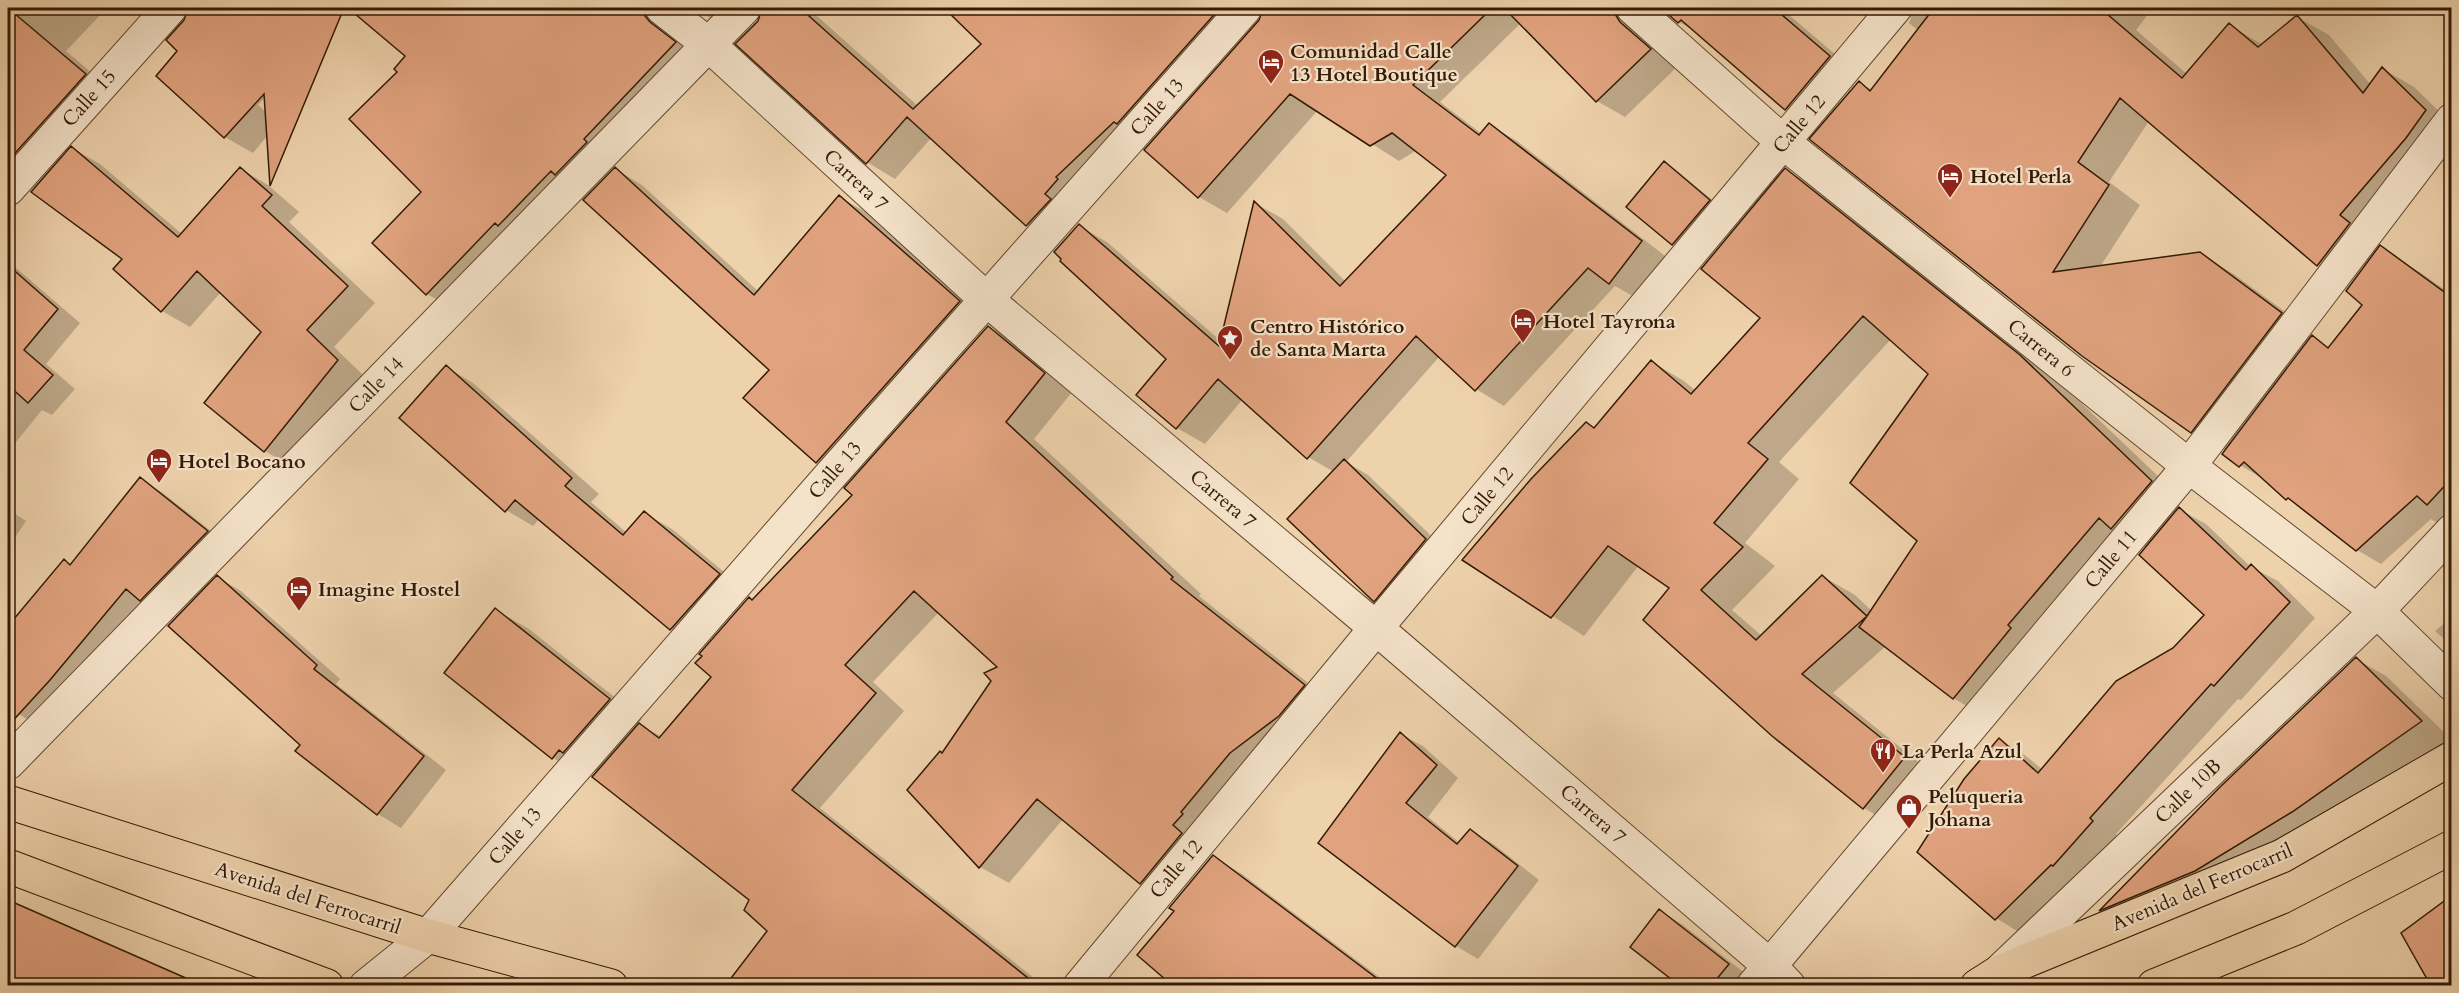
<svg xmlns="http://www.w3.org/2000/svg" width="2459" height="993" font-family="Cardo,serif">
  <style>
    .shadow { fill: #0003; fill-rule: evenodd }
    .building { fill: #e1a37f; stroke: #331a04; stroke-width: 1.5; fill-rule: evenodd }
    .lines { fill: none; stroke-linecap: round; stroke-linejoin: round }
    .minor-casing { stroke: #62482e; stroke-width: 35 }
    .major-casing { stroke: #331a04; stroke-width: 35 }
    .minor { stroke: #f4e2c9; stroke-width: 33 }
    .major { stroke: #eed2ac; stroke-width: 33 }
    .labels { text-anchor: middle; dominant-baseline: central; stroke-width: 4.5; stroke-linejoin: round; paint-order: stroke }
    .poi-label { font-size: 20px; font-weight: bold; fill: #331a04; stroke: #f4e2c9; text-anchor: start }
    .street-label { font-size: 20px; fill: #331a04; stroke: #f4e2c9 }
  </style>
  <rect width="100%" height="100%" fill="#eed2ac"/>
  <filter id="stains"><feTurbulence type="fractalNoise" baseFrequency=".00333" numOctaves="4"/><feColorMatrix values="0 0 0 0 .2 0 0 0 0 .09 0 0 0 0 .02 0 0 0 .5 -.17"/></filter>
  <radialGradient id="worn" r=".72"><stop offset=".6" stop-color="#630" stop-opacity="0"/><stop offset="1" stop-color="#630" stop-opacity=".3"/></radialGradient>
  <path class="shadow" d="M8 8H107L66 51 113 91 8 172Z
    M140 8H324L271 71 280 80 258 105 278 123 253 153 225 137 182 48 189 8 171 27Z
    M350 8H454L471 22 486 8H682L703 59 455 310 427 294 374 243 423 192 399 72 407 56Z
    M694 8H808L918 106 983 44 946 8H1653L1678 66 1625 117 1597 101 1521 23 1440 102 1482 134 1489 125 1517 141 1669 259 1638 299 1615 286 1504 406 1476 389 1440 356 1346 462 1368 475 1449 553 1398 614 1375 600 1334 472 1308 457 1243 399 1205 444 1177 428 1138 395 1168 359 1079 226 1107 242 1222 342 1255 203 1283 219 1346 282 1448 175 1417 150 1399 161 1318 110 1227 213 1199 197 1147 150 1261 21 1265 8 1259 11 1055 241 1027 225 932 137 895 179 867 162 759 22 763 14V8L736 34Z
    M1663 8H1781L1857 73 1814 125 1786 109 1699 33 1679 22Z
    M1893 8H2153L2136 30 2187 74 2229 25 2263 45 2297 17 2329 35 2371 85 2383 69 2414 87 2452 124 2379 241 2349 283 2318 265 2149 121 2109 182 2140 205 2100 267 2200 254 2232 273 2313 332 2310 336 2330 348 2397 259 2421 273 2452 295V519L2444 527 2431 519 2381 564 2357 550 2265 480 2240 465 2226 451 2192 431 1859 83 1873 90 1919 31 1909 23 1911 18Z
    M72 148 100 164 182 234 241 169 268 185 299 212 289 222 375 303 334 347 365 377 292 467 265 451 263 332 221 292 190 327 162 311 115 269 124 259Z
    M1664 163 1676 170 1721 207 1685 251 1673 244Z
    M615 169 642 185 759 292 839 197 866 212 986 317 844 478 817 462 745 398 771 370Z
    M1786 170 1818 189 2053 376 2183 500 2177 508 2206 524 2251 567 2278 581 2315 618 2241 700 2238 699 2116 834 2119 837 2022 934 1996 918 2000 740 2026 756 2043 770 2174 649 2207 615 2147 548 2130 539 1986 717 1953 698 1886 646 1833 693 1937 777 1896 827 1864 808 1773 735 1672 588 1639 565 1584 636 1464 560 1595 429 1652 362 1684 381 1696 391 1763 318ZM1891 339 1930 373 1919 541 1872 611 1855 595 1822 576 1762 636 1732 610 1775 566 1745 543 1799 479 1779 462Z
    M8 261 80 323 46 364 75 389 52 415 42 410 8 452Z
    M989 327 1018 344 1073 391 1034 439 1201 594 1199 596 1332 702 1170 899 1141 882 1064 818 1009 883 980 867 942 754 993 681 1000 667 939 612 873 682 904 711 820 808 1044 986H727L769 931 751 899 597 772 592 769 586 777 553 758 446 673 496 610 529 629 642 719 638 724 662 737 713 677 753 601 854 495Z
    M446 367 473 383 599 494 591 502 627 533 644 513 672 529 746 590 698 645 671 629 540 518 533 526 506 510Z
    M140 479 163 493 230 546 41 728 8 707V628L64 561 72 566Z
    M8 509 26 521 8 548Z
    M217 577 241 591 340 679 336 684 446 770 401 828 378 814 302 745Z
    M2452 617V646L2435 631Z
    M2356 659 2386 676 2450 738 2322 829 2130 927 2102 910 2220 789Z
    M1400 734 1423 746 1458 778 1428 817 1460 843 1470 831 1492 843 1539 880 1478 959 1456 946 1320 842Z
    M1213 857 1242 874 1391 986H1176V911Z
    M2452 898V986H2433L2403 934Z
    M8 901 201 986H8Z
    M1660 911 1683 925 1751 978 1745 986H1682Z"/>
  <path class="building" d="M8 8 86 74 8 161Z
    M188 8H344L270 186 264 94 224 138 156 76 177 51 166 40 184 20Z
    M348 8H644L645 16 650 22 676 42 584 139 587 142 555 175 551 171 498 226 495 223 426 295 372 243 421 192 349 119 397 72 394 69 405 56Z
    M762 8H800L913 109 981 44 944 8H1220L1117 124 1114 122 1056 177 1058 179 1045 194 1051 199 1026 226 907 117 866 164 735 44 758 21Z
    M1263 8H1492L1413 85 1479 135 1489 123 1642 241 1609 284 1588 268 1475 391 1416 336 1307 459 1218 379 1176 429 1136 395 1166 359 1060 261 1061 259 1054 252 1079 224 1219 346 1254 201 1340 286 1446 175 1392 133 1370 146 1290 94 1198 198 1144 150 1259 20Z
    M1504 8H1615V14L1620 22 1651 49 1596 102Z
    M1661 8H1774L1830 56 1785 110 1681 20 1678 23Z
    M1934 8H2100L2182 78 2229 23 2258 47 2297 15 2363 93 2382 67 2426 110 2406 138 2340 215 2350 223 2317 266 2120 98 2078 162 2109 185 2053 272 2200 252 2282 313 2191 433 2082 356 1809 139 1859 81 1870 91Z
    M71 146 178 237 240 167 272 195 262 206 348 286 307 330 338 360 264 452 204 403 261 332 197 271 161 312 113 269 122 259 31 192Z
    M1664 161 1710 200 1672 245 1626 207Z
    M615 167 754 295 839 195 960 301 816 463 743 398 769 370 583 200Z
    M1785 168 2020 355 2152 481 2111 529 2099 518 2008 625 2011 628 1953 699 1859 627 1867 616 1802 674 1905 757 1863 809 1772 736 1643 620 1669 588 1608 546 1551 618 1462 560 1531 479 1586 422 1594 428 1651 360 1691 394 1760 318 1701 269ZM1863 316 1928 374 1850 483 1917 541 1867 616 1822 575 1756 640 1701 590 1743 547 1714 523 1768 459 1748 443Z
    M2380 245 2451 297V479L2427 505 2417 496 2356 551 2288 498 2286 500 2244 462 2239 467 2222 454 2312 335 2328 348 2362 305 2346 291Z
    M8 265 58 309 24 350 53 375 28 403 8 385Z
    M988 326 1045 373 1006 422 1173 577 1171 579 1305 685 1279 716 1230 753 1181 812 1183 814 1173 825 1182 833 1140 884 1037 799 979 868 907 790 940 751 942 753 991 681 984 673 997 667 914 591 845 665 876 693 792 790 1038 986H725L767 931 744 910 749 900 592 777 639 723 659 738 711 677 695 663 702 656 699 654 749 597 752 600 852 495 844 488Z
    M446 365 572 478 565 486 623 535 644 511 720 574 670 630 515 500 505 512 399 418Z
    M1344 459 1426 539 1374 602 1287 519Z
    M140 477 208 531 140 601 126 589 50 680 8 726V626L64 559 70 565Z
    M2179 507 2246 570 2251 564 2290 602 2214 686 2211 684 2090 818 2093 821 2053 866 2051 865 1995 920 1917 852 1964 779 1999 738 2038 773 2116 681 2173 648 2204 615 2139 555Z
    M217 575 317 665 314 669 424 756 377 815 295 751 300 745 168 626Z
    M495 608 610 699 563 753 559 750 552 759 444 673Z
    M2356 657 2422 721 2292 812 2195 871 2099 911 2219 788Z
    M1400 732 1437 765 1406 803 1457 844 1470 829 1518 866 1455 947 1318 843Z
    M1213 855 1387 986H1173L1137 955 1174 911 1169 908Z
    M2451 896V986H2431L2401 933Z
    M8 900 204 986H8Z
    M1659 909 1729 964 1711 986H1680L1630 947Z"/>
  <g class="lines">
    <g class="minor-casing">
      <path id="minor" d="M662 8 708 44 986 299 1376 628 1770 966 1789 986
        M1633 8 1784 143 2189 466 2377 611 2452 684
        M8 189 170 8
        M8 763 744 8
        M2000 971 2377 611 2452 531
        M366 986 428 936 829 477 1245 8
        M1080 986 1376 628 1895 8
        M1753 986 2189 466 2452 120"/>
    </g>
    <g class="major-casing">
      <path id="major" d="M8 802 428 936 611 986
        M8 866 327 986
        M1977 986 1999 972 2282 856 2452 758
        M2154 986 2296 928 2452 847"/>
    </g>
    <use href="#minor" class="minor"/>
    <use href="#major" class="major"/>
  </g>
  <defs>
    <g id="hotel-pin" transform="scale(1.35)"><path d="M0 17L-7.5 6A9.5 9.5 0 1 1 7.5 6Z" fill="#8f2418" stroke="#f4e2c9"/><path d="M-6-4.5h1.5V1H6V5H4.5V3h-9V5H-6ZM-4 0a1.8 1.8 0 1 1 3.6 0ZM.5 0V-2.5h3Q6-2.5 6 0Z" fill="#fff"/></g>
    <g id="sight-pin" transform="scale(1.35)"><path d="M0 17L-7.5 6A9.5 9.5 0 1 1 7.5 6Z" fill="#8f2418" stroke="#f4e2c9"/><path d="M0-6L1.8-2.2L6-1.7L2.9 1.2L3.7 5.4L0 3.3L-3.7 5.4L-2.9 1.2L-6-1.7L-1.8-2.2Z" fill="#fff"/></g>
    <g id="restaurant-pin" transform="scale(1.35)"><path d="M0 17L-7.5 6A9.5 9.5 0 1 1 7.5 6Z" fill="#8f2418" stroke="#f4e2c9"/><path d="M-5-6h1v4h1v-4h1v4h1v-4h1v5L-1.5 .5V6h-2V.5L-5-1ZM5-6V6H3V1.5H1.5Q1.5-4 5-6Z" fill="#fff"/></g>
    <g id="shop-pin" transform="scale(1.35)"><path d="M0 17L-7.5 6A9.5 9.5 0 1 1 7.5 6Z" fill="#8f2418" stroke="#f4e2c9"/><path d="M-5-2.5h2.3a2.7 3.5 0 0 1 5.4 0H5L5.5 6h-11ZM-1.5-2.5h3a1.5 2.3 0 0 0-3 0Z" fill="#fff"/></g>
  </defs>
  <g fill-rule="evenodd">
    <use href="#hotel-pin" x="1271" y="62"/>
    <use href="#hotel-pin" x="1950" y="176"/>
    <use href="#hotel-pin" x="1523" y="321"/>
    <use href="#sight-pin" x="1230" y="338"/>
    <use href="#hotel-pin" x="159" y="461"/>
    <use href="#hotel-pin" x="299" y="589"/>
    <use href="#restaurant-pin" x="1883" y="751"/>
    <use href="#shop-pin" x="1909" y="807"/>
  </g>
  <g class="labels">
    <g class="poi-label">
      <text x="1290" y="51">Comunidad Calle<tspan x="1290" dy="23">13 Hotel Boutique</tspan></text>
      <text x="1970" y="176">Hotel Perla</text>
      <text x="1543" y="321">Hotel Tayrona</text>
      <text x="1250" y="326">Centro Histórico<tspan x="1250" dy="23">de Santa Marta</tspan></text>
      <text x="178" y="461">Hotel Bocano</text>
      <text x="318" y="589">Imagine Hostel</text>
      <text x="1902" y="751">La Perla Azul</text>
      <text x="1928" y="796">Peluqueria<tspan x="1928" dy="23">Johana</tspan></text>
    </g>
    <g class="street-label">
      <text transform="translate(89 98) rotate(-48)">Calle 15</text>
      <text transform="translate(1157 107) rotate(-48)">Calle 13</text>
      <text transform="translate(1799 124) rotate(-50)">Calle 12</text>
      <text transform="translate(856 180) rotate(43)">Carrera 7</text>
      <text transform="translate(2041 348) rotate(39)">Carrera 6</text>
      <text transform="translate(376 385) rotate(-46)">Calle 14</text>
      <text transform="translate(835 470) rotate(-49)">Calle 13</text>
      <text transform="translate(1487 496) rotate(-50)">Calle 12</text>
      <text transform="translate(1223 499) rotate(40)">Carrera 7</text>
      <text transform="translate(2111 559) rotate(-50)">Calle 11</text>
      <text transform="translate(2188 791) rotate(-44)">Calle 10B</text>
      <text transform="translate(1593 814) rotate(41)">Carrera 7</text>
      <text transform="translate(515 836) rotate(-49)">Calle 13</text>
      <text transform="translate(1176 869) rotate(-50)">Calle 12</text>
      <text transform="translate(2202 887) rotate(-23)">Avenida del Ferrocarril</text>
      <text transform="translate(308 898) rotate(18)">Avenida del Ferrocarril</text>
    </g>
  </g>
  <rect width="2459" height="993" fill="none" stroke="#eed2ac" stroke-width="30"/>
  <rect x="9" y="9" width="2441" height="975" fill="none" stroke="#331a04" stroke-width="3"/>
  <rect x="15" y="15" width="2429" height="963" fill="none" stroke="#331a04" stroke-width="1.5"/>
  <rect width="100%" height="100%" filter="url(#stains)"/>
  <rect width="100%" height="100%" fill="url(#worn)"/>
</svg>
